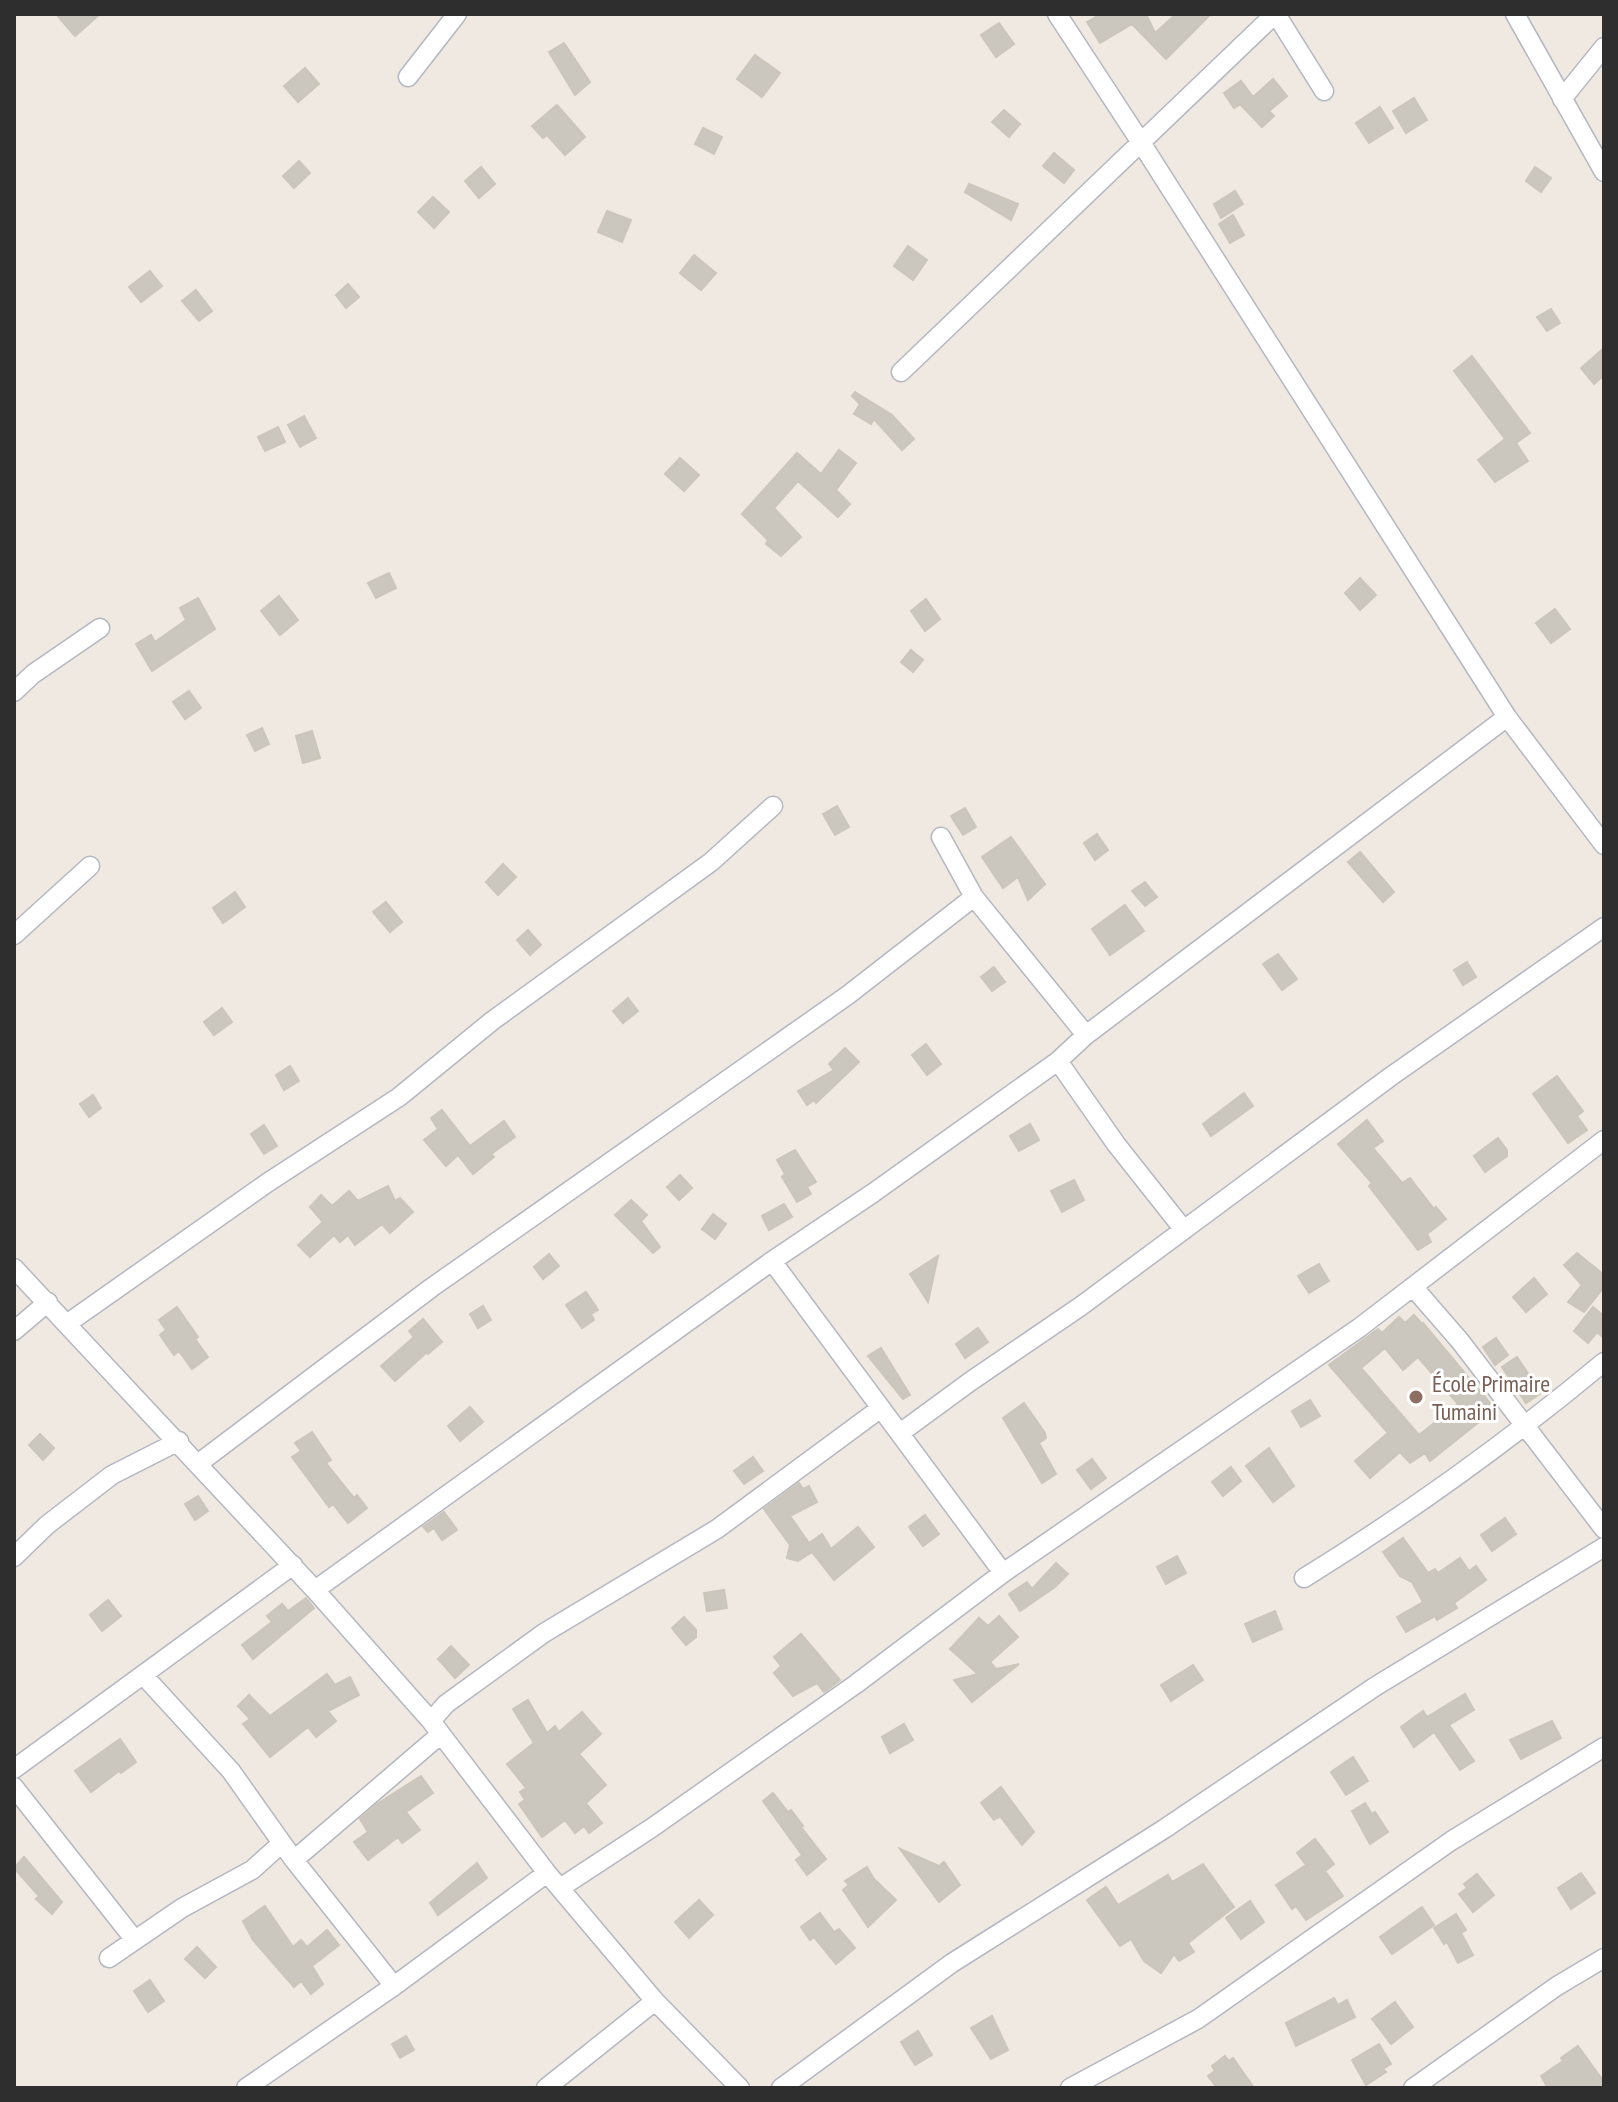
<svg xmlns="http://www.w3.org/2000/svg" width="1618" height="2102" font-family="'PT Sans Narrow',sans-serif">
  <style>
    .building { fill: #cbc7bf; stroke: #cbc5ba; stroke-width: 2; fill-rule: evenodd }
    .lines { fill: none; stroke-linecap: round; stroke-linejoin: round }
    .street-casing { stroke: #b4b7c1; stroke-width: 21 }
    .street { stroke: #fff; stroke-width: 18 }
    .education-dot { fill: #8d6e63; stroke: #fff; stroke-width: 3 }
    .labels { text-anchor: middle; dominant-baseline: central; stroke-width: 6; stroke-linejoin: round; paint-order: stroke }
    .education-label { font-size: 24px; fill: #785e54; stroke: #fff; text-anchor: start }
  </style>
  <rect width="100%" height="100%" fill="#efe9e1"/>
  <path class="building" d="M56 14H100L75 36Z
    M1101 14H1150L1147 16 1155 33 1176 14H1211L1166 59 1132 24 1100 43 1087 22Z
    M999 23 1014 44 996 57 981 35Z
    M564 43 590 82 575 95 549 52Z
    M755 55 780 73 762 97 737 79Z
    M305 68 319 84 298 102 284 86Z
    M1273 79 1287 96 1269 111 1274 116 1262 127 1240 104 1234 108 1224 93 1241 81 1253 97Z
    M1414 98 1427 120 1406 133 1393 111Z
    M557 105 585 137 565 155 547 135 543 138 532 126Z
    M1380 107 1393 128 1369 143 1356 123Z
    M1004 110 1020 124 1009 137 992 122Z
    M703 128 722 137 714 154 695 144Z
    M1054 153 1074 170 1064 183 1043 166Z
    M299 161 310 173 294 188 283 176Z
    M481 167 495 184 479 198 465 181Z
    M1535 167 1551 178 1541 192 1526 181Z
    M969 184 1018 204 1011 220 965 192Z
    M1235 191 1243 204 1221 218 1214 204Z
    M433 197 449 212 434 228 418 212Z
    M607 211 631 220 622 242 598 232Z
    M1233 215 1244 235 1230 243 1219 224Z
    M908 246 927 260 913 280 894 266Z
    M694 255 716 273 701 290 680 273Z
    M150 271 162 286 141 302 129 287Z
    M348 284 359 297 346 308 336 295Z
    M196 290 212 311 199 321 182 301Z
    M1551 309 1560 323 1547 331 1537 317Z
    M1604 348V375L1594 384 1581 368Z
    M1472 356 1530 433 1516 443 1528 461 1495 482 1478 460 1505 439 1454 371Z
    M855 392 892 415 914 439 902 450 874 419 871 424 854 414 860 404 852 396Z
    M304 416 316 438 300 447 288 425Z
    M278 427 285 442 265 451 258 437Z
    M839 450 856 463 836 490 850 504 838 517 798 481 774 508 801 537 781 556 766 544 768 540 742 514 797 453 821 474Z
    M680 458 699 475 684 491 665 474Z
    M389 573 396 588 376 598 368 583Z
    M1360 578 1376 595 1360 610 1345 593Z
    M279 596 298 620 280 635 261 611Z
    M198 598 215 629 152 671 136 644 151 635 155 642 186 620 180 608Z
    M926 599 940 619 925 631 911 611Z
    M1555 609 1570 629 1551 643 1536 623Z
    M911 650 923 660 913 672 901 662Z
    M189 691 201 708 185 719 173 702Z
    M262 728 269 744 255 751 247 735Z
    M312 731 320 758 303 763 296 736Z
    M837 806 849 827 835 835 823 814Z
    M965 808 976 827 963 835 951 816Z
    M1097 834 1108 850 1095 860 1084 843Z
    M1011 837 1045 884 1028 900 1018 877 1003 888 982 857Z
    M1360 852 1394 892 1383 902 1348 862Z
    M503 864 516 877 498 895 486 882Z
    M1145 882 1157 897 1145 906 1132 891Z
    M235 892 245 907 223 923 213 908Z
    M386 902 402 922 390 932 373 912Z
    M1125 905 1144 931 1110 955 1092 929Z
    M528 930 541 945 530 955 517 940Z
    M1278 954 1297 979 1282 990 1263 964Z
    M1467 962 1476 977 1463 985 1454 970Z
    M994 967 1005 982 992 991 981 977Z
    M628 998 638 1011 623 1023 613 1011Z
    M222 1008 232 1022 214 1035 204 1022Z
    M926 1044 941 1064 927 1075 912 1055Z
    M845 1048 859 1062 816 1103 814 1100 807 1105 798 1091 834 1070 829 1064Z
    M290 1066 299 1081 284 1090 276 1075Z
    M1557 1076 1583 1111 1577 1116 1587 1130 1568 1143 1533 1094Z
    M1244 1093 1253 1106 1211 1136 1203 1124Z
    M93 1095 101 1108 89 1117 80 1104Z
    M442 1110 470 1146 504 1121 515 1137 491 1154 494 1157 473 1174 458 1155 446 1166 424 1140 438 1129 431 1118Z
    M1367 1120 1383 1141 1373 1148 1402 1183 1410 1178 1434 1209 1436 1207 1446 1219 1427 1234 1431 1242 1418 1250 1369 1186 1372 1183 1338 1144Z
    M1030 1124 1039 1140 1019 1151 1010 1136Z
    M264 1125 277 1146 264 1154 251 1134Z
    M1498 1138 1507 1150V1156L1485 1172 1474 1156Z
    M795 1150 816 1182 807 1187 811 1194 797 1202 782 1177 785 1174 777 1160Z
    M680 1175 692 1188 679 1200 667 1187Z
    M1074 1180 1084 1200 1062 1212 1051 1191Z
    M388 1186 395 1201 400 1198 413 1212 390 1233 382 1224 355 1245 348 1235 340 1242 334 1235 310 1257 298 1245 323 1222 310 1207 321 1195 332 1206 349 1191 358 1201Z
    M631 1200 647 1215 641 1221 660 1247 653 1253 615 1215Z
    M784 1204 792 1217 769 1230 762 1216Z
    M713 1214 726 1224 715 1239 702 1229Z
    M1577 1253 1604 1275V1287L1584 1312 1568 1302 1582 1285 1564 1265Z
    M549 1254 559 1266 543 1279 534 1267Z
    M938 1256 928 1302 910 1274Z
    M1319 1264 1329 1281 1309 1293 1298 1276Z
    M1534 1278 1547 1294 1526 1312 1513 1297Z
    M586 1292 598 1310 591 1314 594 1320 582 1328 566 1305Z
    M483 1306 491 1320 478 1328 470 1314Z
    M177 1307 198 1337 195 1339 208 1357 192 1369 179 1351 174 1355 160 1335 166 1330 159 1320Z
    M1593 1307 1604 1316V1338L1597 1332 1588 1343 1574 1331Z
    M1414 1315 1422 1324 1423 1323 1495 1409 1430 1461 1425 1453 1410 1463 1400 1452 1370 1478 1355 1461 1388 1433 1329 1365 1378 1329 1382 1333 1399 1317 1405 1323ZM1385 1348 1403 1370 1418 1357 1458 1404 1419 1435 1361 1368Z
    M423 1319 442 1342 428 1354 427 1352 395 1381 381 1366 414 1337 409 1331Z
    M978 1328 988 1342 965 1358 956 1344Z
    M1496 1338 1508 1355 1495 1365 1483 1347Z
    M881 1348 910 1395 903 1399 868 1356Z
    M1517 1357 1541 1393 1526 1403 1502 1367Z
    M1310 1400 1320 1416 1301 1427 1292 1411Z
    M1024 1403 1045 1433 1046 1438 1039 1443 1056 1474 1042 1483 1003 1418Z
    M470 1407 483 1422 460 1441 448 1426Z
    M312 1432 331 1460 326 1463 354 1498 357 1495 367 1508 348 1523 333 1504 329 1507 292 1457 301 1451 295 1443Z
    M40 1434 54 1448 43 1460 29 1445Z
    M1269 1448 1294 1486 1273 1502 1246 1466Z
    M753 1457 763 1471 744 1484 734 1471Z
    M1092 1459 1106 1478 1091 1489 1077 1470Z
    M1231 1467 1241 1481 1223 1496 1212 1482Z
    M799 1483 803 1489 809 1486 817 1502 790 1516 809 1543 822 1534 831 1549 858 1527 874 1547 834 1580 812 1552 798 1561 787 1558 790 1545 764 1509Z
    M198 1496 208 1511 195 1520 185 1504Z
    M444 1512 457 1530 442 1540 434 1528 428 1532 423 1527Z
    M925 1515 939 1534 923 1546 909 1527Z
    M1505 1518 1516 1534 1492 1551 1481 1535Z
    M1403 1538 1428 1573 1435 1569 1438 1573 1460 1558 1469 1571 1476 1566 1486 1580 1454 1603 1457 1608 1437 1620 1435 1616 1406 1632 1397 1617 1423 1602 1412 1582 1400 1576 1383 1552Z
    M1177 1556 1186 1573 1166 1584 1157 1567Z
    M1056 1563 1068 1574 1055 1587 1020 1611 1009 1594 1027 1582 1032 1589Z
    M724 1590 727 1608 707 1611 704 1593Z
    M306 1598 314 1608 253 1659 242 1645 272 1622 267 1616 282 1604 288 1611Z
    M108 1600 121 1616 102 1631 90 1615Z
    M1275 1611 1282 1629 1253 1642 1245 1624Z
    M999 1616 1018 1637 990 1662 996 1669 1019 1664 972 1702 954 1680 978 1674 950 1649 979 1618 988 1626Z
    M684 1617 696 1630V1637L686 1645 672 1628Z
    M801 1634 840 1680 824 1692 817 1683 793 1696 774 1673 781 1666 774 1657Z
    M451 1646 469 1665 455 1678 438 1659Z
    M1193 1665 1203 1680 1171 1701 1161 1685Z
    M327 1674 335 1685 350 1677 359 1695 328 1711 336 1721 316 1737 308 1727 270 1757 243 1724 250 1719 238 1706 249 1695 270 1716Z
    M1465 1694 1474 1710 1449 1725 1474 1761 1460 1770 1434 1732 1414 1747 1401 1727 1423 1711 1427 1717Z
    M528 1700 547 1733 555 1726 559 1732 582 1712 601 1734 579 1754 606 1785 586 1803 602 1823 589 1833 584 1826 575 1833 565 1820 542 1837 519 1804 525 1800 520 1792 526 1788 507 1764 534 1743 513 1709Z
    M1552 1721 1561 1738 1521 1759 1510 1740Z
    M904 1724 913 1740 890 1753 882 1737Z
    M120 1739 136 1762 121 1773 119 1771 91 1792 75 1771Z
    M1353 1757 1368 1781 1346 1795 1331 1772Z
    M421 1776 433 1793 406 1812 420 1830 402 1843 398 1837 368 1860 354 1842 368 1832 360 1819 377 1804Z
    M1001 1787 1034 1832 1022 1845 1000 1816 994 1820 981 1803Z
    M773 1793 788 1812 791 1810 803 1826 801 1827 826 1859 807 1875 796 1860 802 1855 763 1801Z
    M1365 1803 1372 1814 1375 1812 1388 1832 1370 1844 1352 1811Z
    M1315 1839 1334 1864 1325 1871 1343 1896 1306 1920 1296 1906 1292 1909 1276 1885 1306 1865 1297 1853Z
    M900 1849 939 1866 944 1862 960 1885 939 1902Z
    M24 1857 62 1902 52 1914 36 1899 39 1896 14 1868Z
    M477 1863 487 1878 438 1915 430 1903Z
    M1203 1864 1234 1907 1188 1943 1194 1952 1179 1961 1174 1954 1161 1973 1144 1961 1131 1939 1120 1946 1087 1900 1106 1887 1118 1905 1168 1875 1172 1882Z
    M867 1867 874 1879 896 1900 868 1927 843 1890 849 1885 845 1881Z
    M1581 1873 1595 1893 1571 1909 1558 1888Z
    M1477 1874 1494 1895 1473 1912 1459 1894 1467 1888 1464 1884Z
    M699 1900 713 1915 689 1938 675 1922Z
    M1250 1901 1264 1922 1241 1939 1226 1918Z
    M265 1906 293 1947 301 1940 307 1947 327 1930 339 1945 312 1966 323 1984 311 1994 301 1981 294 1987 253 1940 243 1921Z
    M1422 1907 1434 1925 1392 1954 1380 1937Z
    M820 1913 834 1932 839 1929 855 1948 836 1964 814 1937 810 1940 801 1927Z
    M1456 1914 1466 1930 1461 1933 1473 1955 1458 1963 1447 1942 1444 1944 1434 1928Z
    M197 1947 216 1967 205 1978 185 1959Z
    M150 1980 164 2001 148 2012 134 1991Z
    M1334 1998 1338 2005 1347 2000 1355 2017 1296 2046 1286 2023Z
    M1395 2002 1413 2027 1391 2044 1372 2019Z
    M992 2016 1008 2050 991 2059 971 2028Z
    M918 2031 932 2055 915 2065 901 2042Z
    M406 2036 414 2050 400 2058 392 2044Z
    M1379 2044 1391 2064 1383 2069 1386 2072 1366 2085 1352 2060Z
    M1578 2046 1604 2082V2088H1548L1541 2076 1563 2061 1561 2058Z
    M1225 2056 1229 2061 1233 2058 1254 2088H1217L1208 2076 1215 2071 1212 2066Z"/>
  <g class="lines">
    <g class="street-casing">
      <path id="street" d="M1057 14 1140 141 1507 717 1604 845
        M1276 14 1324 91
        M1515 14 1604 172
        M408 77 457 14
        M1562 99 1604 47
        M901 372 1275 14
        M14 692 33 674 100 628
        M941 837 974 897 1086 1035
        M14 935 90 866
        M1058 1061 1116 1144 1184 1230
        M772 1261 1003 1573
        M14 1268 315 1590 431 1721 547 1873 655 2001 740 2088
        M1414 1288 1460 1341 1604 1529
        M68 1323 267 1183 399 1097 492 1021 711 862 773 806
        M14 1331 48 1302
        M900 1433 971 1381 1081 1306 1390 1077 1604 927
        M199 1463 431 1288 848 995 974 897
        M14 1557 47 1525 112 1475 179 1441
        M1304 1578C1409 1513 1509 1441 1604 1362
        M315 1590 772 1261 873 1193 1058 1061 1086 1035 1507 717
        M144 1676 231 1771 294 1860 394 1986
        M431 1721 446 1704 544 1633 717 1529 881 1408
        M14 1769 293 1565
        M14 1787 134 1939
        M294 1860 441 1734
        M560 1888 653 1827 856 1684 1003 1573 1359 1328 1604 1140
        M109 1958 182 1908 252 1870 282 1843
        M246 2088 394 1986 547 1873
        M546 2088 655 2001
        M781 2088 952 1963 1164 1829 1376 1686 1604 1547
        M1070 2088 1198 2019 1451 1841 1604 1747
        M1413 2088 1557 1986 1604 1958"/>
    </g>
    <use href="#street" class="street"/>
  </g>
  <circle class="education-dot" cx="1416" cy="1397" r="8"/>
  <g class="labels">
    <g class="education-label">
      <text x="1432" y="1383">École Primaire<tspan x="1432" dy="28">Tumaini</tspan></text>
    </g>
  </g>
  <rect width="1618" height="2102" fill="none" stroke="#2e2e2e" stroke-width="32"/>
</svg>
